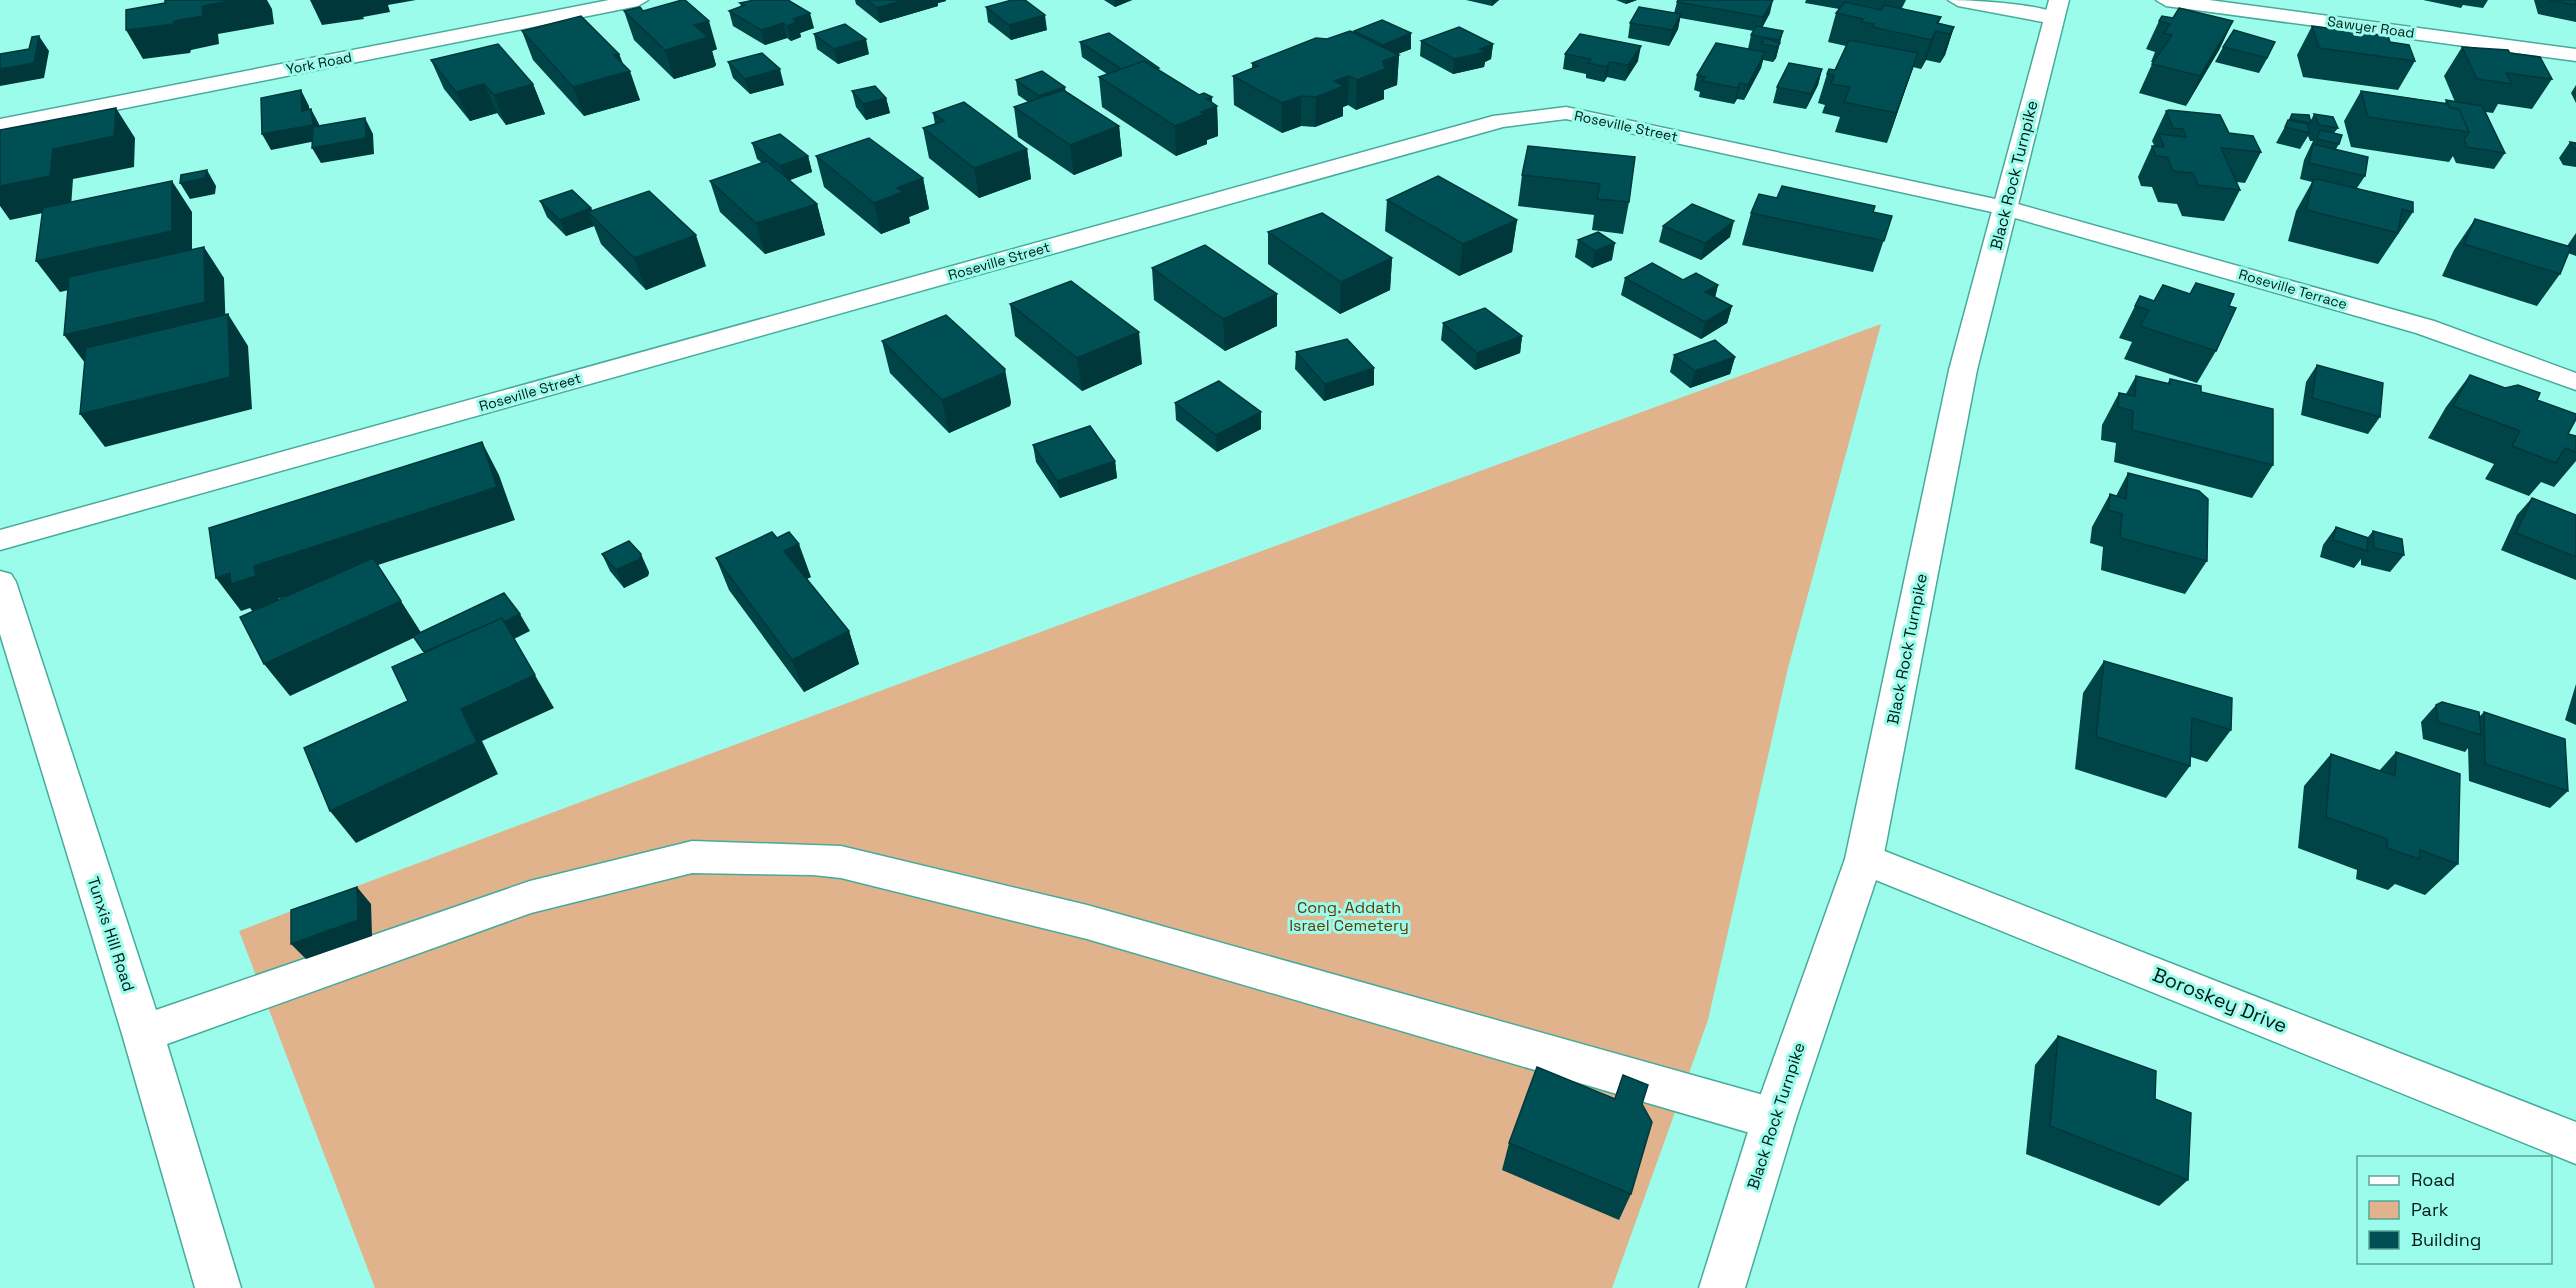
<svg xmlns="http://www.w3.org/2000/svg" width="2576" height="1288" font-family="'Space Grotesk',sans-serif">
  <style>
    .green { fill: #e0b38c }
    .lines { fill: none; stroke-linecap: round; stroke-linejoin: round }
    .minor-casing { stroke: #47aa9b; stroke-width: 3 }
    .major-casing { stroke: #47aa9b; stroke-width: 3 }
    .minor { fill: #fff; fill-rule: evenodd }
    .major { fill: #fff; fill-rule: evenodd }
    .wall { fill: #004448 }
    .shaded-wall { fill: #00373b }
    .building { fill: #004f54; stroke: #00373b; stroke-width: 1.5 }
    .labels { text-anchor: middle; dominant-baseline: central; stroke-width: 6; stroke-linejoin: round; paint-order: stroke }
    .far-street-label { font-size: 14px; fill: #001a16; stroke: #9bfceb }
    .street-label { font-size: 16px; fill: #001a16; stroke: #9bfceb }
    .park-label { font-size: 16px; fill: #663800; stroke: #9bfceb }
    .near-street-label { font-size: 20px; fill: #001a16; stroke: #9bfceb }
  </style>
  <rect width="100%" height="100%" fill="#9bfceb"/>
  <path class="green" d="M1881 324 1788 668 1708 1020 1612 1288H375L239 931C784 723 1333 526 1881 324Z"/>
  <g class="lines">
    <g class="minor-casing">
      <path id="minor" d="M609 0H648L638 6 0 133V119Z
        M1948 0C1968 0 2054 4 2064 18L2054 24 1958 6Z
        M2156 0H2209L2576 49V61L2166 6Z
        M1566 107 2014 203 2434 321 2576 373V390L2416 333 2001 214 1566 119 1503 127 0 550V530L1493 116Z
        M0 571 11 574 16 582 156 1010 530 881 692 841 841 846 1087 905 1774 1098 1789 1104 1796 1119 1789 1134 1774 1140 1087 939 841 878 813 875 692 873 531 913 167 1044 241 1288H195L122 1034 0 634Z
        M1864 843 2576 1122V1164L1851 870 1845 859 1851 848Z"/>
    </g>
    <g class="major-casing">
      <path id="major" d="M2049 0H2069L1977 370 1883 859 1796 1119 1745 1288H1699L1752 1119 1845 859 1949 370Z"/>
    </g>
    <use href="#minor" class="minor"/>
    <use href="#major" class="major"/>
  </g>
  <path class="wall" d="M855 0H946V1L938 3V6L880 23 856 4Z
    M1104 0H1132L1115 7Z
    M1466 0H1499L1492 6Z
    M1616 0H1637L1626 4Z
    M1806 0H1906L1902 8 1938 23 1954 27 1945 55 1940 63 1926 60 1921 69 1913 67 1887 143 1835 132 1840 117 1822 113 1825 105 1818 103 1827 74 1835 70 1846 46 1828 42 1836 13 1839 9 1805 3Z
    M2423 0H2488L2483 8 2463 5 2461 8Z
    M2534 0H2576V22L2538 14Z
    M1677 2 1770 13 1762 27 1783 31 1776 58 1773 62 1763 60 1761 68 1744 100 1737 99 1734 104 1699 97 1700 92 1694 90 1697 75 1748 49 1751 35 1754 31 1680 18 1678 29 1669 46 1628 38 1630 23 1674 13Z
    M740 3 814 28 800 33 801 37 791 41 787 38 765 45 733 26 729 11 741 7Z
    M986 7 1047 30 1011 40 988 22Z
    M624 11H643L717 49 712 51 716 65 714 67 674 79 634 40Z
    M2173 18 2233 21 2219 50 2186 106 2139 93 2153 62H2151L2155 52 2146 49 2159 21Z
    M2312 26 2390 42 2415 61 2398 90 2303 77 2297 55Z
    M522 31 619 54 623 64 640 100 584 116 533 60Z
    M1354 31 1411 49 1397 54 1399 55 1397 85 1384 90V99L1356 110 1348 105 1343 107V116L1315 127 1301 126 1282 133 1234 105 1233 76 1252 68V63L1327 39 1354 33Z
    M814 34 869 54 838 64 817 49Z
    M1421 41 1493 44 1491 59 1485 62 1484 67 1453 74 1420 56Z
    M1080 42 1159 71 1199 95 1212 97V103L1217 106 1218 136 1207 140V144L1176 156 1102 107 1099 77 1107 74 1082 57Z
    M2223 47 2268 57 2259 73 2215 62Z
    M2462 47 2510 53 2552 79 2532 109 2498 104 2493 113 2486 112 2505 153 2494 169 2456 163 2453 156 2449 162 2351 147 2344 121 2361 91 2445 103 2446 100 2455 102 2444 76Z
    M1565 54 1638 61 1625 81 1607 77 1604 82 1586 78V74L1563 69Z
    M431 60 533 84 545 114 506 125 497 113 470 121 444 89Z
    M728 62 784 85 750 94 733 78Z
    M1822 69 1818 85 1806 109 1773 103 1777 87Z
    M1016 80 1066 91 1119 126 1122 156 1074 175 1018 137 1014 107 1028 102 1018 95Z
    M2576 85V103L2571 93Z
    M852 91 886 98 890 113 866 120 856 107Z
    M2166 111 2229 133 2261 152 2245 183 2237 182 2240 190 2224 221 2182 216 2177 204 2158 202 2152 187 2141 186 2138 177 2152 146 2154 145 2152 141Z
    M933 113 1027 149 1031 179 979 198 929 158 923 128 935 124Z
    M2292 114 2310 122 2314 114 2338 128 2334 133 2339 144 2336 149 2365 176 2357 188 2413 212 2378 264 2288 241 2296 211 2312 182 2300 179 2304 160 2313 141H2310L2308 136 2300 149 2276 143Z
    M2570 142 2576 143V167L2563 165 2559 158Z
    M752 143 808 156 812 172 789 180 817 204 825 235 765 254 720 212 710 181 762 163 757 159Z
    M816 156 923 178 929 209 909 217 910 223 881 234 824 187Z
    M1635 157 1629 202 1623 234 1592 230 1594 215 1518 206 1522 175Z
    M1777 198 1873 212 1892 216 1873 272 1742 245 1751 213Z
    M1387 200 1517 220 1512 252 1459 276 1385 231Z
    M540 201 591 208 592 211 706 266 646 290 601 244 594 226 566 236 547 217Z
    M2475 219 2567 246 2576 233V256L2568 253 2560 274 2537 306 2442 276 2454 250Z
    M1663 226 1730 237 1701 260 1659 242Z
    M1268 232 1392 258 1390 290 1340 314 1268 264Z
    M1578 240 1612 260 1592 268 1575 257Z
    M1152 268 1277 294V326L1225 351 1154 300Z
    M1625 278 1683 280 1718 285 1715 298 1732 306 1727 323 1701 339 1621 295Z
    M2154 301 2229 306 2216 351 2197 383 2124 359 2132 342 2119 338 2135 306Z
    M1010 304 1142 364 1082 391 1015 336Z
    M1443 323 1522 336 1520 353 1475 370 1441 340Z
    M882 341 1011 402 1010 406 949 433 890 373Z
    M1296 352 1374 385 1324 401 1295 369Z
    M1674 355 1735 357 1730 374 1690 388 1670 372Z
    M2317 365 2380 417 2368 434 2301 415 2306 382Z
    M2470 375 2537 400 2568 434 2576 436V461L2554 487 2541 482 2529 496 2485 479 2494 464 2428 438 2446 407Z
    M2136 376 2167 384 2170 379 2201 392 2273 465 2252 498 2114 462 2116 443 2101 440 2102 425 2119 393 2126 394Z
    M1175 403 1261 429 1217 452 1176 420Z
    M1033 445 1115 461 1117 478 1060 498 1036 462Z
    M2128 473 2207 561 2185 594 2101 570 2103 547 2090 543 2092 527 2110 494 2116 496Z
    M2532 498 2576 515V580L2501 550 2517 515Z
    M2336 527 2368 537 2373 531 2404 555 2390 572 2361 565V559L2354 568 2320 557 2323 545Z
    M602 554 649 572 648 576 624 588 610 571Z
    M716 558 811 577 806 579 849 631 859 664 804 692 729 590Z
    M2104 661 2231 730 2207 762 2191 757 2190 766 2166 798 2075 769 2083 693Z
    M2576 684V725L2565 720Z
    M2436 705 2479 717 2484 712 2568 791 2550 808 2469 781 2468 748 2465 752 2423 739 2421 722Z
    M2396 752 2458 864 2425 895 2395 884 2388 890 2356 879 2357 870 2298 848 2304 786 2331 754 2379 771Z
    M2058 1036 2155 1099 2188 1180 2159 1206 2026 1154 2035 1065Z
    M1623 1075 1642 1104 1631 1194 1619 1220 1502 1170 1509 1143 1614 1099Z"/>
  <path class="shaded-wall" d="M234 0H267L272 9 274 24 218 34 219 44 191 50 190 53 143 59 126 30 174 21 202 6Z
    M310 0H416L388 5 390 12 363 17 364 19 322 25Z
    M904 0H946V1L938 3V6L880 23 877 8Z
    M1115 0H1132L1115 7Z
    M1492 0H1499L1492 6Z
    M1627 0H1637L1626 4Z
    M1773 0 1770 13 1760 32 1763 17Z
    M810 13 814 28 800 33 801 37 791 41 787 26 793 19Z
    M1681 14 1678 29 1669 46 1672 30Z
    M1045 15 1047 30 1011 40 1009 25Z
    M1941 17 1926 60 1921 69 1937 23Z
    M709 21 717 49 712 51 716 65 714 67 674 79 665 50 694 25Z
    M2233 21 2219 50 2186 106 2200 76Z
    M783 23 787 38 765 45 761 30Z
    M1954 27 1945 55 1940 63 1950 34Z
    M1783 31 1776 58 1773 62 1779 40Z
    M1411 33V49L1382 60 1383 45Z
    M39 36 49 51 44 78 0 86V69L34 63Z
    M866 39 869 54 838 64 834 49Z
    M1493 44 1491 59 1485 62 1484 67 1453 74 1454 59Z
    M1641 46 1638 61 1625 81 1628 65Z
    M1765 52 1761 68 1744 100 1748 85Z
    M1918 53 1908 82 1887 143 1896 113Z
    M619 54 626 72 630 71 640 100 584 116 573 87 614 55Z
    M1399 55 1397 85 1384 90V99L1356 110 1357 80 1383 61Z
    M1610 62 1607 77 1604 82 1606 67Z
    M780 69 784 85 750 94 745 79Z
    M1822 69 1818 85 1806 109 1811 94Z
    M1349 76 1348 105 1343 107V116L1315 127 1316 97 1334 81Z
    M1740 83 1737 99 1734 104 1738 88Z
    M484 84 497 113 470 121 456 92Z
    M533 84 545 114 506 125 494 95Z
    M1065 87 1067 102 1041 112 1039 96Z
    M301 90 309 106 310 125 311 109 319 124 321 140 271 150 262 134 302 111Z
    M1301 96V126L1282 133V103Z
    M1212 97V108L1217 106 1218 136 1207 140V144L1176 156 1175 126 1201 112 1207 99Z
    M886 98 890 113 866 120 863 104Z
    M116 108 135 138 134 167 73 179 71 207 10 220 0 206V186L53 149Z
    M365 118 373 134 374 154 321 163 312 148Z
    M1119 126 1122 156 1074 175 1070 145Z
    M1027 149 1031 179 979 198 974 168Z
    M808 156 812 172 785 182 780 166Z
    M207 170 216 186 215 194 190 199 180 183Z
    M923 178 929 209 909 217 910 223 881 234 874 203 897 188Z
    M172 181 192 212V263L60 292 36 261Z
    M817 204 825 235 765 254 756 223Z
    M591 208 596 220 588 212 594 226 566 236 560 220Z
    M1517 220 1512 252 1459 276 1463 244Z
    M1734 221 1730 237 1701 260 1705 243Z
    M696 235 706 266 646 290 634 258Z
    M1615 243 1612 260 1592 268 1595 251Z
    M204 247 224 278 226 334 88 367 64 335Z
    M1392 258 1390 290 1340 314 1341 282Z
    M1718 285 1714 301 1705 292Z
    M1277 294V326L1225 351 1223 319Z
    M1732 306 1727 323 1701 339 1705 322Z
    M228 314 248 346 252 409 105 447 80 414Z
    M1139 332 1142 364 1082 391 1077 358Z
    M1522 336 1520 353 1475 370 1477 353Z
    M1735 357 1730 374 1690 388 1695 371Z
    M1374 368V385L1324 401 1325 384Z
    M1005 369 1011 402 1010 406 949 433 942 400Z
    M1261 412V429L1217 452 1216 435Z
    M482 442 499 475 515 520 378 565 422 634 290 696 264 664 378 565 278 599 280 608 256 616 250 608 241 611 216 578 254 566Z
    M1115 461 1117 478 1060 498 1057 481Z
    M799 544 811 577 796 584 784 551Z
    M641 554 649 572 648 576 624 588 616 570Z
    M520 614 530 631 514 639 554 708 482 741 498 774 356 843 330 811 477 742 428 658Z
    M849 631 859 664 804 692 792 660Z
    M357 887 371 904 372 936 306 959 291 944Z"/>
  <path class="building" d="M165 0H234L202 6 203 16 174 21V24L126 30V10L165 3Z
    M682 0H685L709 21 694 25 707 36 705 38 665 50 624 11 640 7 643 11Z
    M754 0H788L810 13 793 19 797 22 787 26 783 23 761 30 729 11 745 5 740 3Z
    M867 0H904L877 8Z
    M1012 0H1025L1045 15 1009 25 986 7Z
    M1678 0H1773L1763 17 1677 2Z
    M2549 0H2576V5Z
    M1845 2 1881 10 1884 5 1941 17 1937 23 1954 27 1950 34 1936 31 1931 40 1872 27 1874 24 1861 22 1863 19 1836 13Z
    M1639 7 1681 14 1672 30 1630 23Z
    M2179 8 2233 21 2200 76 2152 64 2172 35 2164 33 2170 24 2159 21 2162 16 2173 18Z
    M581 16 619 54 614 55 630 71 573 87 522 31Z
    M1382 20 1411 33 1383 45 1354 31Z
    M845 24 866 39 834 49 814 34Z
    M1756 26 1783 31 1779 40 1751 35Z
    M2312 26 2388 36 2390 42 2409 45 2415 61 2319 48Z
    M1459 27 1493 44 1480 49 1486 52 1454 59 1421 41Z
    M2234 30 2275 42 2267 58 2223 47Z
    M1350 31 1399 55 1383 61 1385 69 1357 80 1349 76 1334 81 1344 86 1316 97 1301 96 1282 103 1233 76 1258 66 1252 63 1316 38 1327 39Z
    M1109 33 1159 68 1156 69 1144 61 1121 69 1080 42Z
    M1580 34 1641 46 1628 65 1610 62 1606 67 1588 63 1591 59 1565 54Z
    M39 36 34 63 0 69V54L29 49 32 37Z
    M1765 38 1780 43 1777 47 1761 44Z
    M1849 40 1918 53 1896 113 1844 102 1850 87 1831 84 1834 75 1827 74 1829 69 1835 70Z
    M1716 43 1765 52 1748 85 1740 83 1738 88 1702 81 1705 77 1697 75Z
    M498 44 533 84 494 95 484 84 456 92 431 60Z
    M2462 47 2508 50 2510 53 2540 57 2552 79 2506 73 2512 84 2477 79Z
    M762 53 780 69 745 79 728 62Z
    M1144 61 1199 95 1204 93 1212 97 1207 99 1217 106 1201 112 1205 114 1175 126 1099 77Z
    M1789 63 1822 69 1811 94 1777 87Z
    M1042 71 1065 87 1039 96 1016 80Z
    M875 86 886 98 863 104 852 91Z
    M301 90 302 111 311 109 313 125 262 134 261 98Z
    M1063 90 1119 126 1070 145 1014 107Z
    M2361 91 2448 104 2450 108 2459 109 2469 132 2368 117Z
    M2446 100 2482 106 2505 153 2467 147 2464 140 2469 132 2459 109 2450 108Z
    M964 102 1027 149 974 168 923 128 944 121 933 113Z
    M116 108 114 136 53 149 50 176 0 186V130Z
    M2169 110 2220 115 2229 133 2253 136 2261 152 2221 148 2240 190 2198 185 2193 173 2173 171 2167 157 2156 156 2152 146 2164 147 2159 134 2186 137 2183 129 2173 128 2166 111Z
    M2292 114 2309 115 2311 123 2290 119Z
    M2314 114 2333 117 2338 128 2319 125Z
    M365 118 366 138 312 148 313 127Z
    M2288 120 2308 124 2309 133 2285 127Z
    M2320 130 2342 135 2339 144 2317 139Z
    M780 134 808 156 780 166 752 143Z
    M869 138 923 178 897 188 903 192 874 203 816 156Z
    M2570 142 2576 143V149H2574Z
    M2313 144 2368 157 2365 176 2309 163Z
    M1528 146 1635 157 1629 202 1597 199 1600 184 1522 175Z
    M767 161 817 204 756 223 710 181Z
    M207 170 205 178 180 183 181 175Z
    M1438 176 1517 220 1463 244 1387 200Z
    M2317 179 2413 202V212L2402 209 2398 233 2306 210 2313 180Z
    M172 181V231L36 261 43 208Z
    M1782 186 1875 206 1873 212 1892 216 1884 241 1751 213 1759 194 1777 198Z
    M572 190 591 208 560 220 540 201Z
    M649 191 696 235 634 258 588 212Z
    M1692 204 1734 221 1705 243 1663 226Z
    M1322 213 1392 258 1341 282 1268 232Z
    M2475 219 2571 247 2560 274 2464 244Z
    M1598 232 1615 243 1595 251 1578 240Z
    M1205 245 1277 294 1223 319 1152 268Z
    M204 247 205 302 64 335 69 277Z
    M1652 263 1683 280 1696 273 1718 285 1705 292 1732 306 1705 322 1625 278Z
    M1071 281 1139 332 1077 358 1010 304Z
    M2196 283 2234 294 2229 306 2236 308 2216 351 2140 326 2149 310 2135 306 2140 296 2154 301 2163 285 2190 294Z
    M1485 308 1522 336 1477 353 1443 323Z
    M228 314 230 377 80 414 86 348Z
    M946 315 1005 369 1004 373 942 400 882 341Z
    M1347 339 1374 368 1325 384 1296 352Z
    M1715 340 1735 357 1695 371 1674 355Z
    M2317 365 2383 383 2380 417 2312 398Z
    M2470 375 2505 388 2518 385 2540 393 2537 400 2576 414V419L2568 434 2576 436V452L2565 448 2556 463 2512 446 2520 431 2453 406Z
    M2136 376 2170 384V379L2201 386V392L2273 409V465L2132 430 2133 411 2118 407 2119 393 2135 396Z
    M1219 381 1261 412 1216 435 1175 403Z
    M1090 426 1115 461 1057 481 1033 445Z
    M482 442 497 487 254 566 256 576 231 584 230 573 216 578 209 528Z
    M2128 473 2199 491 2208 499 2207 561 2120 538 2122 514 2108 510 2110 494 2126 499Z
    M2532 498 2576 515V557L2516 533Z
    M2336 527 2368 538 2367 551 2333 540Z
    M2373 531 2402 539 2404 555 2374 548Z
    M772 532 777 538 789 532 799 544 784 551 849 631 792 660 716 558Z
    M629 541 641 554 640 559 616 570 602 554Z
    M373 558 401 601 264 664 240 617Z
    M504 593 520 614 504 622 502 618 424 652 413 636Z
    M502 618 535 675 461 709 477 742 330 811 304 748 408 701 392 667Z
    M2104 661 2232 698 2231 730 2192 718 2190 766 2096 737Z
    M2442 702 2479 712 2481 735 2438 722 2436 705Z
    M2484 712 2565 739 2568 791 2485 764Z
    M2396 752 2460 774 2458 864 2420 850 2419 859 2387 848V839L2326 817 2331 754 2395 776Z
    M357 887 358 920 291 944V910Z
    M2058 1036 2156 1071 2155 1099 2191 1113 2188 1180 2050 1126Z
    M1537 1067 1615 1099 1623 1075 1648 1085 1642 1104 1652 1122 1631 1194 1509 1143Z"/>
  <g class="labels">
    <g class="far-street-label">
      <text transform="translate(2371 27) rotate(8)">Sawyer Road</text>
      <text transform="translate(319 63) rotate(-11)">York Road</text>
      <text transform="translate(1626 126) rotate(12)">Roseville Street</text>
      <text transform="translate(999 261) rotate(-16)">Roseville Street</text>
      <text transform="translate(2293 289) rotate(16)">Roseville Terrace</text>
      <text transform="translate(530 392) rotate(-16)">Roseville Street</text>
    </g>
    <g class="street-label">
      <text transform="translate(2014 175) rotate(-76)">Black Rock Turnpike</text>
      <text transform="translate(1907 649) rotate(-79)">Black Rock Turnpike</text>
      <text transform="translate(111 934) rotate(72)">Tunxis Hill Road</text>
      <text transform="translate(1776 1116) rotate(-72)">Black Rock Turnpike</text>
    </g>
    <g class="park-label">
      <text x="1349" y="907">Cong. Addath<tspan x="1349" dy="18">Israel Cemetery</tspan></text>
    </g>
    <g class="near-street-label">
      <text transform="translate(2220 1000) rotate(22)">Boroskey Drive</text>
    </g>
  </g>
  <rect x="2357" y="1156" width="195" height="108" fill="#9bfceb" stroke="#5da296" stroke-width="1.5"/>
  <rect x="2369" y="1176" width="30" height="9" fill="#ffffff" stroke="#5da296" stroke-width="1.5"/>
  <text x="2411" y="1186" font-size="18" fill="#001a16">Road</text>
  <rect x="2369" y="1201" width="30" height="18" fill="#e0b38c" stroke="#5da296" stroke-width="1.5"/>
  <text x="2411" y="1216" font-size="18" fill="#001a16">Park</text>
  <rect x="2369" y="1231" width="30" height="18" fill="#004f54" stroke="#5da296" stroke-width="1.5"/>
  <text x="2411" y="1246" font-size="18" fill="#001a16">Building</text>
</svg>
